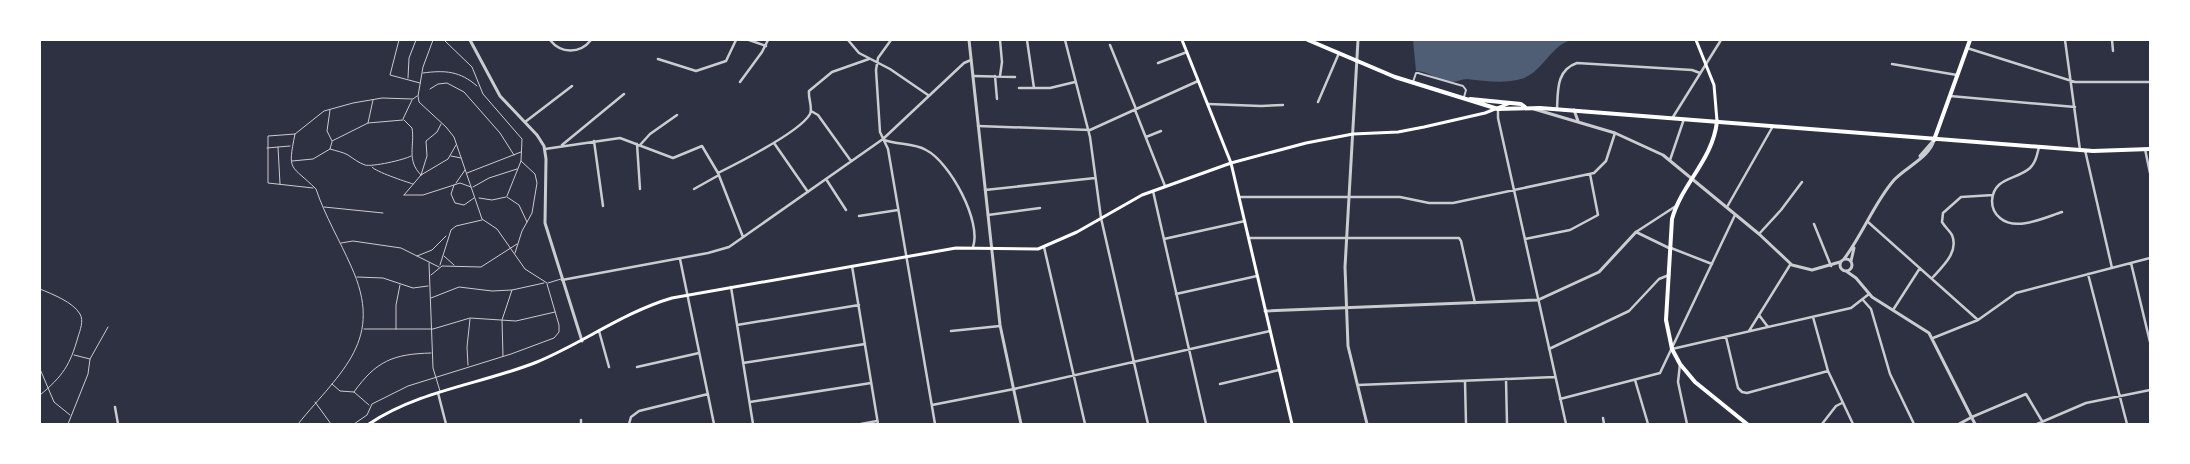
<svg xmlns="http://www.w3.org/2000/svg" width="2190" height="464" font-family="Literata,serif">
  <style>
    .water { fill: #4f5d75 }
    .lines { fill: none; stroke-linecap: round; stroke-linejoin: round }
    .service { stroke: #caccd0; stroke-width: 1 }
    .pedestrian { stroke: #caccd0; stroke-width: 2 }
    .minor { stroke: #caccd0; stroke-width: 2.5 }
    .tertiary { stroke: #caccd0; stroke-width: 3 }
    .secondary { stroke: #fff; stroke-width: 3 }
    .primary { stroke: #fff; stroke-width: 4 }
  </style>
  <rect width="100%" height="100%" fill="#2d3142"/>
  <path class="water" d="M1413 40H1572C1551 44 1543 73 1521 79 1504 84 1484 81 1467 79 1462 79 1457 82 1452 82 1440 81 1425 70 1416 71Z"/>
  <g class="lines">
    <path class="service" d="M399 40 390 75 420 83
      M433 40 423 67 418 96 419 102 446 127 454 137 482 219 497 229 525 269 547 283
      M444 40 472 67 483 94 522 139 521 161 507 196
      M423 73C445 70 460 71 477 86
      M408 78 409 58 416 40
      M430 89 438 84 447 83 464 92 500 133 514 155
      M330 110 327 131 332 141
      M403 119 412 100
      M404 120 412 128C415 146 406 160 421 175
      M368 123 373 100
      M295 134C287 173 291 164 316 189 325 216 340 241 351 266 385 340 342 370 298 424
      M332 141 368 123 403 120
      M278 147 280 184
      M267 148 290 146
      M330 149C336 151 343 152 348 155 354 159 359 163 365 165 372 167 404 160 411 156
      M451 156 461 158
      M292 161 313 159 330 149 332 142
      M372 167C376 172 404 181 413 184
      M467 173 521 152
      M421 175 427 156 426 141 437 132 441 124
      M456 183 465 170
      M454 185 451 194 455 203 464 205 474 198
      M473 187 489 178 517 169
      M313 188 268 183V136L295 134 324 111 353 103 382 98 413 99 417 96
      M404 195 421 175 448 159 456 145
      M404 195H423L460 183 471 187
      M507 197 519 205 527 222
      M479 198 492 200 506 197
      M324 207 383 213
      M341 243 353 241 401 248 439 267
      M515 253 522 231 532 213 537 183 535 174 521 161
      M417 256 432 250 446 236
      M444 256 454 265
      M429 263 433 368 440 391
      M440 265 451 230 456 226 482 220
      M431 275 442 266 481 267 517 244
      M357 277 383 278 413 288 428 286
      M548 283 561 279
      M40 289C52 294 73 302 80 314 84 321 80 330 78 337 70 365 63 376 40 395
      M431 298 459 287 492 291 512 290 544 283
      M364 329H433L470 318 516 321 555 312
      M396 329V305L400 285
      M74 355 90 359
      M503 356 502 320 512 290
      M468 365 467 347 470 319
      M40 369 54 402 70 415
      M332 384 340 391 354 392 369 405
      M354 392C376 361 393 354 431 353
      M315 402 331 424
      M68 424 88 374 90 359 108 327
      M354 424 367 415 372 404 408 386 511 354 554 338 559 332V325L547 284"/>
    <path class="pedestrian" d="M1413 82 1416 73H1418L1463 86 1466 90 1464 97"/>
    <path class="minor" d="M550 40C561 54 580 54 591 40
      M749 40 766 46
      M848 40 859 53 890 69 928 95
      M891 40 878 58 876 70 880 132 888 149 935 424
      M1027 40 1034 88H1050L1075 82
      M1065 40 1090 137 1101 218 1148 424
      M2065 40 2080 150
      M2112 40 2113 51
      M1110 45 1136 109
      M1967 48 2075 82H2150
      M658 59 696 71 726 61 736 40
      M1158 63 1187 52
      M1892 64 1957 75
      M973 76 1015 77
      M995 76 997 99
      M1000 76 1002 62 1000 40
      M740 82 762 52 768 40
      M1019 88H1034
      M1950 96 2075 107
      M1318 102 1339 53
      M1208 104 1261 106 1283 105
      M1498 109V118L1566 424
      M1557 109C1558 91 1556 70 1577 63L1692 70 1700 73
      M1135 110 1165 186
      M811 111 818 115 851 161
      M1673 117 1721 40
      M525 122 572 86
      M978 126 1090 130 1198 81
      M1146 137 1161 131
      M884 140C898 145 914 143 926 150 950 162 982 222 973 247
      M594 141 603 206
      M774 143 808 192
      M637 144 640 189
      M562 145 624 94
      M640 145 650 134 677 115
      M2039 147C2037 155 2036 162 2030 168 2017 180 1993 177 1992 201 1992 208 1995 214 2000 218 2016 232 2046 217 2062 212
      M545 149 620 138 673 158 702 146 718 173 743 237
      M2145 149 2150 173
      M2085 150 2112 268
      M1670 160 1684 119
      M718 173C738 163 800 132 810 114 813 108 808 98 809 91L832 72 869 59
      M826 179 846 210
      M694 189 719 175
      M985 190 1095 178
      M1153 191 1206 424
      M1240 197H1400L1429 203H1453L1594 173 1606 161 1615 133
      M1727 207 1773 126
      M988 215 1040 208
      M859 216 898 210
      M1868 222 1978 320
      M1814 224 1831 266
      M1636 232 1676 206
      M1759 234 1781 210 1802 182
      M1249 238H1459L1461 241 1475 303
      M1164 239 1245 221
      M1525 239 1570 230 1598 215 1590 174
      M1044 247 1085 424
      M1671 248 1712 264
      M680 259 714 424
      M2131 263 2150 342
      M852 266 878 424
      M2088 274 2127 424
      M1933 277C1943 266 1959 252 1952 235 1949 230 1945 227 1942 222L1943 213 1961 197 1993 195
      M562 280 708 253 729 247 883 139 964 63 971 60
      M731 287 753 424
      M1176 294 1257 276
      M1863 300 1871 309 1890 374 1914 424
      M1893 310 1920 268
      M1759 315 1768 327
      M737 325 859 305
      M599 331 609 367
      M951 331 1000 326
      M1749 331 1790 265
      M1726 337 1738 388 1742 392 1747 393 1828 371 1813 317
      M1933 338 1978 320 2016 293 2150 258
      M1549 349 1629 311 1659 279 1669 275
      M1672 349 1851 308 1869 294
      M743 363 865 344
      M1680 364 1678 382 1687 424
      M637 367 699 353
      M1828 371 1853 424
      M1506 379 1507 424
      M1635 380 1648 424
      M1465 381 1466 424
      M1220 384 1279 370
      M1358 385 1555 377
      M438 393 446 424
      M1560 399 1660 373 1735 215
      M750 402 871 383
      M932 405 1014 389 1270 331
      M115 407 118 424
      M1972 417 2026 394 2042 421
      M1603 418 1604 424
      M581 420V424
      M629 424 631 417 639 411 708 394
      M861 424 877 421
      M1822 424 1836 406 1842 403
      M2037 424 2086 403 2150 390"/>
    <path class="tertiary" d="M470 40 500 96 537 135 544 146 546 159 545 223 582 341
      M969 40 1000 325 1021 424
      M1358 40 1345 267 1348 346 1367 424
      M1534 109 1615 133 1663 155 1759 234 1792 265 1812 270 1840 262
      M1574 110 1578 121
      M1920 156 1934 140
      M1840 265a6 6 0 1 1 12 0a6 6 0 1 1-12 0Z
      M1844 259C1863 234 1874 203 1894 180 1906 167 1930 157 1934 140
      M1851 261 1854 248
      M1846 271 1856 278 1872 297 1929 333 1975 424
      M1265 311 1538 300 1599 272 1636 232 1669 248
      M1959 424 1972 417"/>
    <path class="secondary" d="M1182 40 1231 163 1292 424
      M1696 40 1714 85 1717 121
      M369 424C420 390 482 384 537 362 583 343 624 312 672 298L956 248 1038 249 1077 232 1142 195 1231 163 1306 143 1353 134 1398 132 1424 127 1485 113 1510 103"/>
    <path class="primary" d="M1308 40 1395 77 1498 109 1540 108 2093 151 2150 149
      M1470 99 1521 104 1525 107
      M1717 121C1713 160 1682 183 1672 219L1666 320 1672 349 1680 364 1695 382 1747 424
      M1934 140 1970 40"/>
  </g>
  <rect width="2190" height="464" fill="none" stroke="#ffffff" stroke-width="82"/>
</svg>
